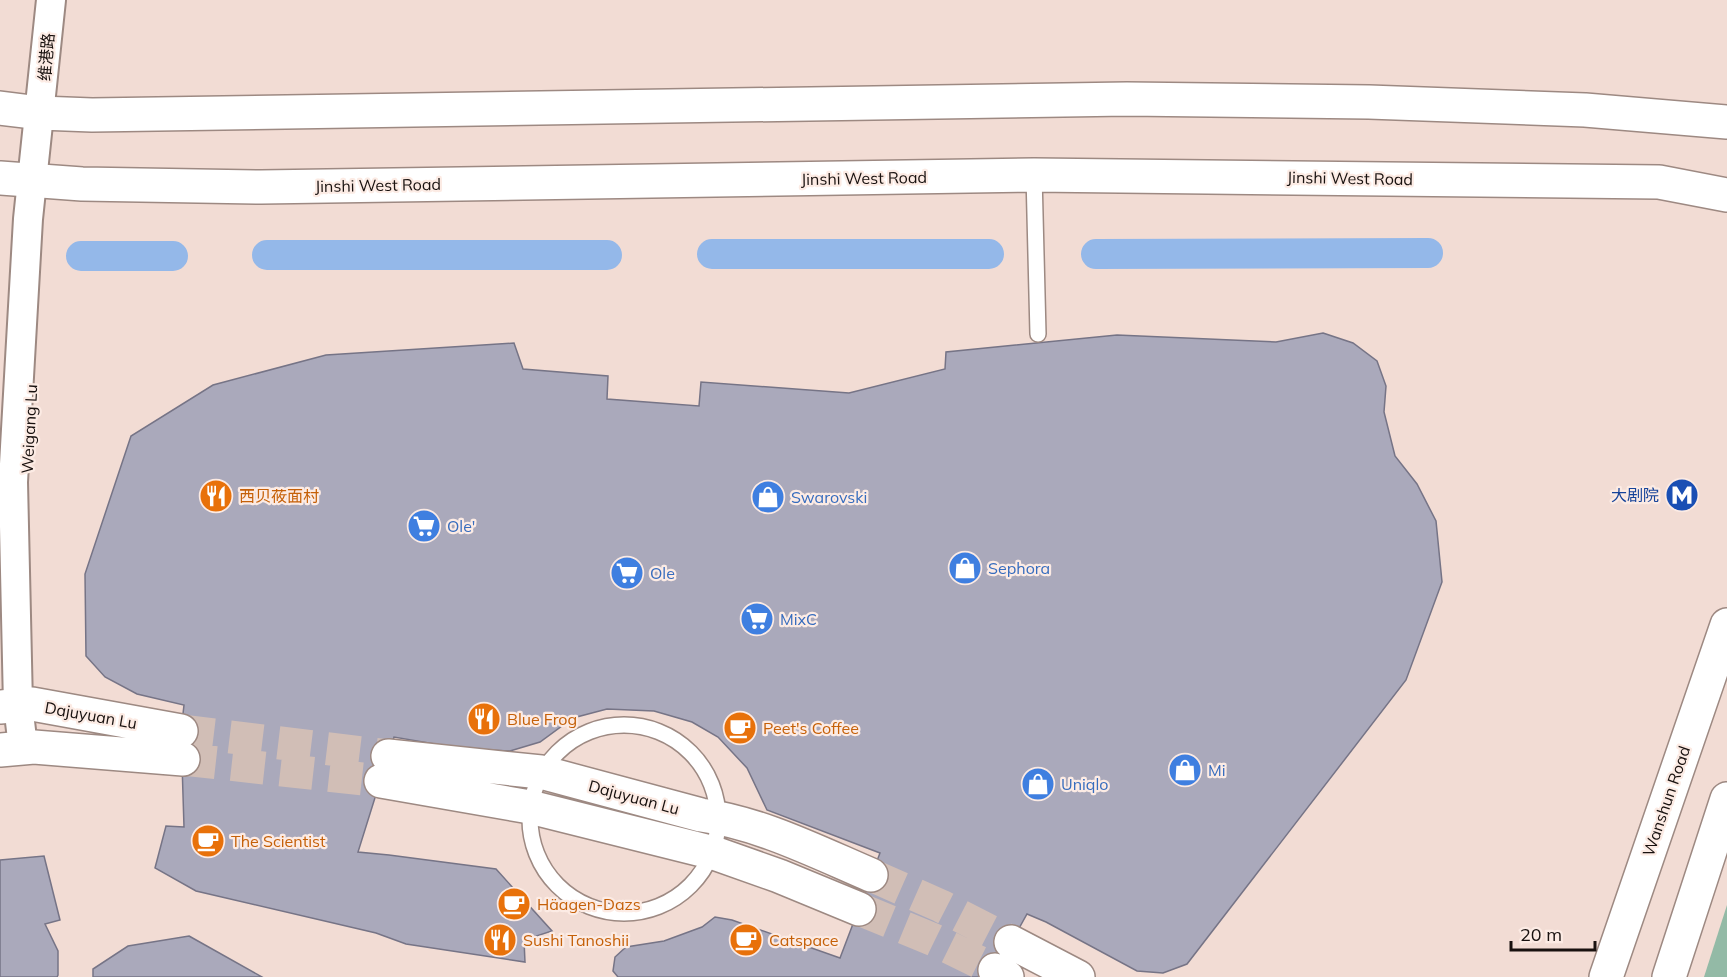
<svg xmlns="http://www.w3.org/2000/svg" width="1727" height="977" font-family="Mulish,'Noto Sans SC',sans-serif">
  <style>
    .green { fill: #93baa6 }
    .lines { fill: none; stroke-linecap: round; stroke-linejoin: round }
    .canal { stroke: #94b8e9; stroke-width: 30 }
    .building { fill: #aaa9bb; stroke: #767486; stroke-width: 1.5 }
    .secondary-tunnel { stroke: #d1beb6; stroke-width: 33; stroke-dasharray: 33 16; stroke-linecap: butt }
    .service-casing { stroke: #9d8982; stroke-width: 18 }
    .minor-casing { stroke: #9d8982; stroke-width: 32 }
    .tertiary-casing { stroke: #9d8982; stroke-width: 36 }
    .secondary-casing { stroke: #9d8982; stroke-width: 36 }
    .service { stroke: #fff; stroke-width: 15 }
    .minor { stroke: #fff; stroke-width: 28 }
    .tertiary { stroke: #fff; stroke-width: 33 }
    .secondary { stroke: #fff; stroke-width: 33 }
    .labels { text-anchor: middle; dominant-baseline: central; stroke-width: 4.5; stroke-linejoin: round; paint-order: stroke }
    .street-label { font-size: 16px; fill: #18110f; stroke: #fcebe4 }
    .transit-label { font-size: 16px; fill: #164399; stroke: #fcebe4; text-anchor: end }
    .food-label { font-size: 16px; fill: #c56008; stroke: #fcebe4; text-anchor: start }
    .shop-label { font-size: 16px; fill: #366cbe; stroke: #fcebe4; text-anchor: start }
  </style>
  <rect width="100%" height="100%" fill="#f2dcd4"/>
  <path class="green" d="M1727 905V977H1704Z"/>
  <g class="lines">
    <path class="canal" d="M712 254H989
      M1096 254 1428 253
      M267 255H607
      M81 256H173"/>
  </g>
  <path class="building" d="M1323 333 1353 343 1377 361 1386 386 1384 412 1395 456 1417 484 1436 521 1442 582 1406 680 1187 964 1163 973 1137 971 1046 922 1027 914 992 977H618L613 971 615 957 626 947 664 941 702 927 715 917 732 920 840 958 880 853 767 810 747 768 718 737 692 722 654 711 607 709 573 718 540 742 510 751 464 749 394 737 358 852 389 855 496 869 552 931 524 940 525 962 406 944 376 933 196 891 155 868 166 826 184 827 181 731 184 705 137 694 105 677 86 656 85 574 131 436 213 385 326 355 514 343 523 369 608 376 607 399 699 406 701 382 849 393 945 369 946 352 1117 335 1276 342Z
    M44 856 60 920 45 924 58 951V975L57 977H0V860Z
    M189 936 262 977H93V969L128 946Z"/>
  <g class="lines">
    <path class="secondary-tunnel" d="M181 731 388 756
      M183 759 381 781
      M871 875 941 906 1011 942
      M859 909 934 940 995 970"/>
    <g class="service-casing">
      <path id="service" d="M1034 175 1038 334
        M530 819a94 94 0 1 1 188 0a94 94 0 1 1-188 0Z"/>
    </g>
    <g class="minor-casing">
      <path id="minor" d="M23 747 18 705 13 482 28 219 51 0"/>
    </g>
    <g class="tertiary-casing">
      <path id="tertiary" d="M1606 977 1727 625
        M1669 977 1727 799"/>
    </g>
    <g class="secondary-casing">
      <path id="secondary" d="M0 108 40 113 92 115 1127 99 1369 102 1585 110 1727 122
        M0 178 82 184 261 187 1034 175 1659 182 1727 195
        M0 707 32 704 181 731
        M0 750 34 747 183 759
        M388 756 541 772 701 815C760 823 817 852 871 875
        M381 781 530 807 714 853 779 876 859 909
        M1011 942 1078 977
        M995 970 1007 977"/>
    </g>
    <use href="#service" class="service"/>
    <use href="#minor" class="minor"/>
    <use href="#tertiary" class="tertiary"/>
    <use href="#secondary" class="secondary"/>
  </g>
  <defs>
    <g id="metro-disc" transform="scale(1.725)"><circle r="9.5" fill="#1a4fb4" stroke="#fcebe4"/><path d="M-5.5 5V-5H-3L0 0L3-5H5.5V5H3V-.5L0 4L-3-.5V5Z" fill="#fff"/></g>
    <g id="restaurant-disc" transform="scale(1.725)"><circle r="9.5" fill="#e8710a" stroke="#fcebe4"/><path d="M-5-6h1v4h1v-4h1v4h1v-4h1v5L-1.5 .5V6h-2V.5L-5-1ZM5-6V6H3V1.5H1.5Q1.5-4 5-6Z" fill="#fff"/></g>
    <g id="shop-disc" transform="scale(1.725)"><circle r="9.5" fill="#3f7fe0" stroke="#fcebe4"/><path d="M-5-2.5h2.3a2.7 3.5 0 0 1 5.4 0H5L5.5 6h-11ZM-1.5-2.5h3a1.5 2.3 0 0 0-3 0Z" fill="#fff"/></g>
    <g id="supermarket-disc" transform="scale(1.725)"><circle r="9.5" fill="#3f7fe0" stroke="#fcebe4"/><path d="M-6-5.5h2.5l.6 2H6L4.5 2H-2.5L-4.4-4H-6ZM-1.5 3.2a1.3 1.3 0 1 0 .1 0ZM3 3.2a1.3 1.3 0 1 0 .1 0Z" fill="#fff"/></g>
    <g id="cafe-disc" transform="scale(1.725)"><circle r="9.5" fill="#e8710a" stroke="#fcebe4"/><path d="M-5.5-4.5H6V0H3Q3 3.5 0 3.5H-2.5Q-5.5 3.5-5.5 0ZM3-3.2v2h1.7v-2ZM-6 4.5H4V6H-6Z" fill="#fff"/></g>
  </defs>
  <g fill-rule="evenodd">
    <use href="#metro-disc" x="1682" y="495"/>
    <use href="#restaurant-disc" x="216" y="496"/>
    <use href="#shop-disc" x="768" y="497"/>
    <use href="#supermarket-disc" x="424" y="526"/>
    <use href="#shop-disc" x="965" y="568"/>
    <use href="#supermarket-disc" x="627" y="573"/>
    <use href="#supermarket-disc" x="757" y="619"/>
    <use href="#restaurant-disc" x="484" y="719"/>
    <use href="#cafe-disc" x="740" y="728"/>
    <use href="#shop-disc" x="1185" y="770"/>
    <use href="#shop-disc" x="1038" y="784"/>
    <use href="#cafe-disc" x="208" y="841"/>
    <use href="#cafe-disc" x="514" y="904"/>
    <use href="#restaurant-disc" x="500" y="940"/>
    <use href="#cafe-disc" x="746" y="940"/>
  </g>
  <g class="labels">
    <g class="street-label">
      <text transform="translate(46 57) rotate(-85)">维港路</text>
      <text transform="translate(864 178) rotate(-1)">Jinshi West Road</text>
      <text transform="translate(1350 178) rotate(1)">Jinshi West Road</text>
      <text transform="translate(378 185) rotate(-1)">Jinshi West Road</text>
      <text transform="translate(29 429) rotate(-87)">Weigang Lu</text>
      <text transform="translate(91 715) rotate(10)">Dajuyuan Lu</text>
      <text transform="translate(634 797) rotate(15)">Dajuyuan Lu</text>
      <text transform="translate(1666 801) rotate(-71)">Wanshun Road</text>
    </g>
    <g class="transit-label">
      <text x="1659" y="495">大剧院</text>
    </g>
    <g class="food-label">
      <text x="239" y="496">西贝莜面村</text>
      <text x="507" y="719">Blue Frog</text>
      <text x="763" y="728">Peet's Coffee</text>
      <text x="231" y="841">The Scientist</text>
      <text x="537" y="904">Häagen-Dazs</text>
      <text x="523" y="940">Sushi Tanoshii</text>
      <text x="769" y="940">Catspace</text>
    </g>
    <g class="shop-label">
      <text x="791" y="497">Swarovski</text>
      <text x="447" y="526">Ole'</text>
      <text x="988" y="568">Sephora</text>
      <text x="650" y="573">Ole</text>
      <text x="780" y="619">MixC</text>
      <text x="1208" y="770">Mi</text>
      <text x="1061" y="784">Uniqlo</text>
    </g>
  </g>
  <path d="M1511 941v9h84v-9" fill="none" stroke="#18110f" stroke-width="3"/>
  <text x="1520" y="941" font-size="18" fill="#18110f" stroke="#fcebe4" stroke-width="4.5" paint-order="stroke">20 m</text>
</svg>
